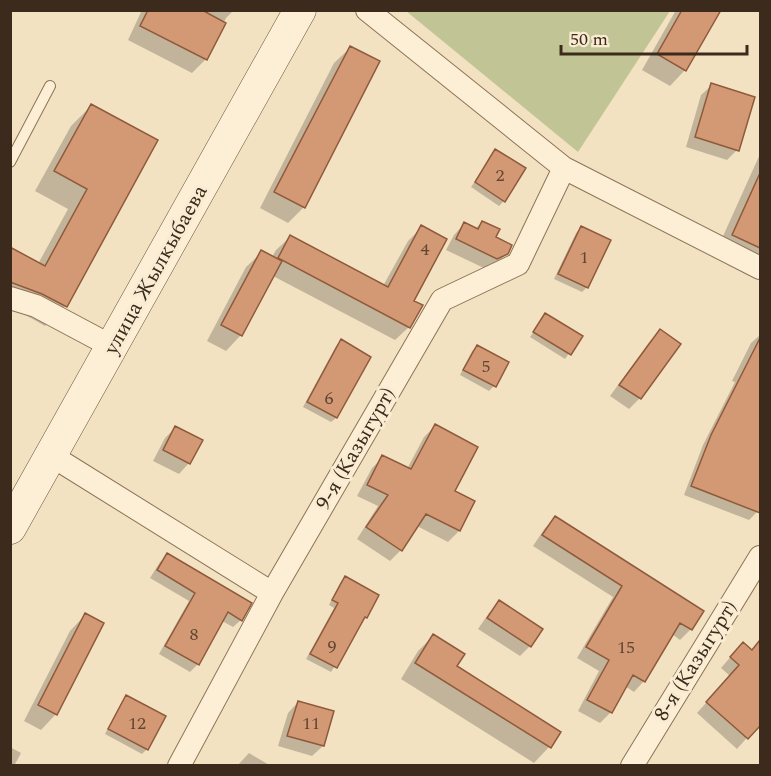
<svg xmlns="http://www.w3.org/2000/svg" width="771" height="776" font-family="Spectral,serif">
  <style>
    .cemetery { fill: #c1c595 }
    .shadow { fill: #0003 }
    .building { fill: #d39974; stroke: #8f5a3b; stroke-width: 1.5 }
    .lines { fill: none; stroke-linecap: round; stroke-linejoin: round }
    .service-casing { stroke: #8e7357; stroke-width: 12 }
    .minor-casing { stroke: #8e7357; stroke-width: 24 }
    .secondary-casing { stroke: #6f543a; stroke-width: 33 }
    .service { stroke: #fcefd6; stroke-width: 10 }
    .minor { stroke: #fcefd6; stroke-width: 22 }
    .secondary { stroke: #fcefd6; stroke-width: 32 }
    .labels { text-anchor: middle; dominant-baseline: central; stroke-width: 6; stroke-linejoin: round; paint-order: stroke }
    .number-label { font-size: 18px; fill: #624633 }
    .street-label { font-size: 21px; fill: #3c2b1d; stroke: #f9ecd2 }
  </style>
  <rect width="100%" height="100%" fill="#f2e2c2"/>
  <path class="cemetery" d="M406 11H670L578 152Z"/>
  <path class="shadow" d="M142 10H234L226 18 206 59 192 73 128 40Z
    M676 10H719L685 70 670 86 642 70Z
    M350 48 378 62 304 207 288 223 260 208 334 63Z
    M712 85 737 150 727 160 686 147 701 95Z
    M91 106 156 141 65 306 45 326 22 313 10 310V249L38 264 68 209 35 191 71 126Z
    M496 151 504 201 499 206 471 187Z
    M760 154V275L715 254Z
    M482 222 507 253 496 264 486 269 446 250 454 235 464 224 475 229Z
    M422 227 409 327 395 340 273 276 241 335 226 351 207 341 246 267 262 252 272 257 276 250 290 237 383 286 408 241Z
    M581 228 609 241 587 287 582 292 554 279 576 233Z
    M546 315 581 336 565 359 530 337Z
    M660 331 679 344 640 398 629 409 610 396 650 341Z
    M760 335V460L754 471 760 474V504L758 511 749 520 684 495 703 445 735 382 732 381 751 343Z
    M341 341 369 357 336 418 331 422 303 407 336 346Z
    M477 346 494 386 489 391 460 375 472 351Z
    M435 426 453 492 473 502 459 531 448 542 417 526 401 550 390 561 357 539 378 506 357 496 372 468 383 457 407 469 424 437Z
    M175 428 189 463 179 474 153 461 165 438Z
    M555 518 702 611 691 629 680 640 672 634 644 681 634 692 625 686 611 712 600 723 578 711 599 671 577 658 613 597 533 546 545 528Z
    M168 555 241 620 233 627 222 621 198 664 190 672 159 654 189 601 150 578 160 562Z
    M345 578 366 617 331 672 306 659 334 608 329 605 340 583Z
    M500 602 530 646 520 656 478 629 489 613Z
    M85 615 56 714 41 730 24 721 70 631Z
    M433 636 455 666 559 732 549 747 534 763 401 679 418 651Z
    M759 642 760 684 757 688 760 692V723L737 749 697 713 730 676 721 668 733 654 751 651Z
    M127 697 147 749 142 754 105 734 122 702Z
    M298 702 323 746 312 756 278 746 288 713Z
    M10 747 21 753 14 766H10Z
    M249 753 271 766H237Z"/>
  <path class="building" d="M148 10H202L226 23 207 60 140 26Z
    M682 10H721L686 71 657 54Z
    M350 46 380 61 305 208 274 192Z
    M711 83 755 97 739 151 695 137Z
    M91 104 158 140 67 307 42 294 10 282V247L45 266 87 189 54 171Z
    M495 149 526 168 505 202 475 182Z
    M760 173V248L732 235Z
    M482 221 500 229 496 237 512 245 508 254 497 259 456 239 464 222 478 229Z
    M421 225 447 239 414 301 423 305 410 328 278 258 290 235 388 287Z
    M581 226 611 240 588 288 558 274Z
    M261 250 282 261 242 336 221 325Z
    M545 313 583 336 571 355 533 332Z
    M660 329 681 344 641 399 619 385Z
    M760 338V513L691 486 711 435Z
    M341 339 371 357 337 418 307 402Z
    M477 345 509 362 496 387 463 370Z
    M435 424 478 447 455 491 475 501 460 531 426 514 402 551 366 527 388 495 367 485 382 455 411 469Z
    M175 426 203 440 190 464 163 450Z
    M555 516 704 611 692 630 680 623 645 682 633 675 612 713 587 700 609 660 586 647 622 586 542 535Z
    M167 553 252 603 242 621 228 612 199 665 165 646 195 593 157 570Z
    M345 576 379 595 367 618 365 617 337 668 310 654 338 603 332 600Z
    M499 600 543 629 531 647 487 618Z
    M85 613 104 623 57 715 38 705Z
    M433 634 465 654 457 666 561 732 551 748 415 663Z
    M760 640V726L748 739 706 702 739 665 730 657 743 642 752 650Z
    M126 695 166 716 148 750 108 729Z
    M298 701 334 711 324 746 287 736Z"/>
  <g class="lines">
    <g class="service-casing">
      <path id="service" d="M10 162 50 86"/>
    </g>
    <g class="minor-casing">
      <path id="minor" d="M367 10 564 168 760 268
        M10 298 36 306 113 347
        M52 456 272 593
        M179 766 272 593 442 300 518 264 564 168
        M632 766 760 557"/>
    </g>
    <g class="secondary-casing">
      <path id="secondary" d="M10 528 300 10"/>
    </g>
    <use href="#service" class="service"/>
    <use href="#minor" class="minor"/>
    <use href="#secondary" class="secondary"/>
  </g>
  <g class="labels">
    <g class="number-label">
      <text x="500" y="175">2</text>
      <text x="425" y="249">4</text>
      <text x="584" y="257">1</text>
      <text x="486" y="366">5</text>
      <text x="329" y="398">6</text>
      <text x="194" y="634">8</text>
      <text x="332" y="646">9</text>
      <text x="626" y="647">15</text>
      <text x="137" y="723">12</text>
      <text x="311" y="723">11</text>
    </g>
    <g class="street-label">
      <text transform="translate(156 270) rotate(-61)">улица Жылкыбаева</text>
      <text transform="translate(356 449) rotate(-60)">9-я (Казыгурт)</text>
      <text transform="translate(696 661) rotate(-58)">8-я (Казыгурт)</text>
    </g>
  </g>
  <rect width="771" height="776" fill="none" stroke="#3c2b1d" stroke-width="24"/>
  <path d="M561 45v9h186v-9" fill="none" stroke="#3c2b1d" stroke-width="3"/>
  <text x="570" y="45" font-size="18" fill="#3c2b1d" stroke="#f9ecd2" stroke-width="4.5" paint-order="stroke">50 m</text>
</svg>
